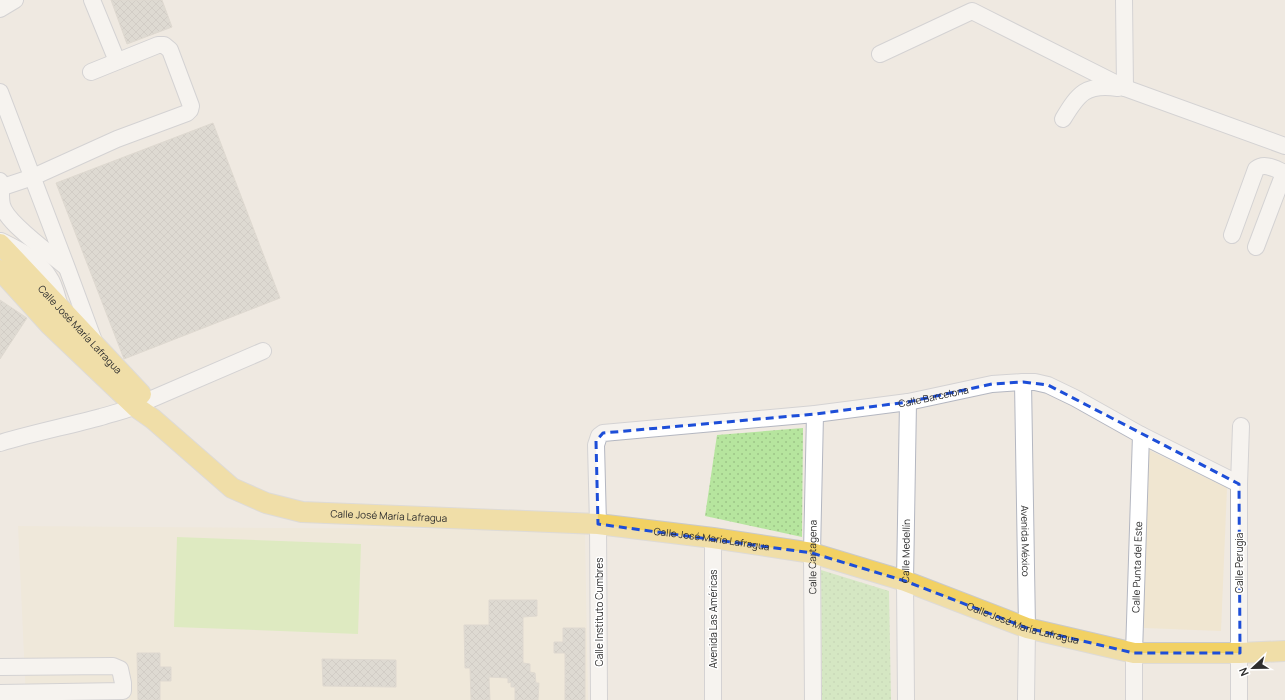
<svg xmlns="http://www.w3.org/2000/svg" width="1285" height="700" font-family="Manrope,sans-serif">
  <style>
    .education { fill: #f0e6d1 }
    .grass { fill: url(#grass-dots) }
    .pitch { fill: #c9ec9a }
    .building { fill: url(#building-cross-hatch); stroke: #cbc5ba }
    .lines { fill: none; stroke-linecap: round; stroke-linejoin: round }
    .minor-casing { stroke: #b4b7c1; stroke-width: 18 }
    .major-casing { stroke: #c9c9c9; stroke-width: 22 }
    .minor { stroke: #fff; stroke-width: 16 }
    .major { stroke: #f2d163; stroke-width: 20 }
    .marked { fill: none; stroke: #1d4ed8; stroke-width: 3; stroke-dasharray: 8 5; stroke-linejoin: round }
    .labels { text-anchor: middle; dominant-baseline: central; stroke-width: 3; stroke-linejoin: round; paint-order: stroke }
    .street-label { font-size: 10px; fill: #2e2e2e; stroke: #fff }
  </style>
  <defs>
    <pattern id="grass-dots" width="8" height="8" patternUnits="userSpaceOnUse"><rect width="8" height="8" fill="#b6e59e"/><path d="M2 2h.1M6 6h.1" fill="none" stroke="#9dc588" stroke-width="1.8" stroke-linecap="round"/></pattern>
    <pattern id="building-cross-hatch" width="8" height="8" patternUnits="userSpaceOnUse"><rect width="8" height="8" fill="#cbc7bf"/><path d="M0 0l8 8M0 8l8-8" fill="none" stroke="#afaba4"/></pattern>
  </defs>
  <rect width="100%" height="100%" fill="#efe9e1"/>
  <path class="education" d="M1145 448 1227 488 1221 631 1144 628Z
    M18 526 585 530 588 700H26Z"/>
  <path class="grass" d="M803 428 802 537 705 516 717 435Z
    M821 570 889 591 891 700H822Z"/>
  <path class="pitch" d="M177 537 361 544 358 634 174 627Z"/>
  <path class="building" d="M111 0H162L172 27 127 44Z
    M213 123 280 298 124 359 56 183Z
    M0 300 27 318 0 359Z
    M489 600H537V616L523 617V663L530 664V672L535 673 536 683H539L538 700H515V687H511V682L508 683V678L489 677 490 700H471L470 668H465L464 625H489Z
    M563 628H585V700H565V653H554V642H563Z
    M137 653H160V667H171V681H160V700H138Z
    M322 659 396 660V687L323 686Z"/>
  <g class="lines">
    <g class="minor-casing">
      <g id="minor">
        <path d="M92 0 117 61"/>
        <path d="M1124 0 1125 88"/>
        <path d="M0 9 15 0"/>
        <path d="M880 54 972 11 1125 88 1285 146"/>
        <path d="M0 92 67 268 94 341"/>
        <path d="M1063 119C1078 94 1086 83 1118 88"/>
        <path d="M0 181C2 189 0 197 2 205 6 223 51 254 66 267"/>
        <path d="M0 188 33 177 117 139 187 113 190 110 191 106 170 50 164 45H158L91 72"/>
        <path d="M1232 235 1256 169C1265 162 1275 169 1285 173"/>
        <path d="M1 241C19 250 38 259 49 277 55 285 57 297 60 307"/>
        <path d="M1256 247 1284 173"/>
        <path id="s1" d="M1023 382 1027 628 1026 700"/>
        <path d="M0 443C33 433 68 426 101 417 117 412 133 409 147 401L263 351"/>
        <path d="M0 667 113 666 120 669 123 683V691L0 693"/>
        <path id="s2" d="M599 700 598 524 596 445 599 436 603 433 815 414 908 402 992 384 1023 382H1035L1048 385 1075 398 1141 435 1239 484"/>
        <path d="M713 700V538"/>
        <path id="s3" d="M813 700 812 553 815 414"/>
        <path id="s4" d="M906 700 905 581 908 402"/>
        <path id="s5" d="M1134 700V653L1141 435"/>
        <path d="M1239 700V484L1241 426"/>
      </g>
    </g>
    <g class="major-casing">
      <g id="major">
        <path id="s6" d="M0 244 141 394"/>
        <path id="s7" d="M0 270 50 325 136 407 153 419 232 488 266 503 302 512 598 524 713 538 812 553 905 581 1027 628 1134 653H1240L1285 651"/>
      </g>
    </g>
    <use href="#minor" class="minor"/>
    <use href="#major" class="major"/>
  </g>
  <path d="M0 0H1285V700H0ZM1023 382 1048 385 1239 484 1240 653H1134L1027 628 905 581 812 553 598 524 596 441 603 433 815 414 908 402 992 384Z" fill="#efe9e1" fill-opacity=".55" fill-rule="evenodd"/>
  <path class="marked" d="M1023 382 1048 385 1239 484 1240 653H1134L1027 628 905 581 812 553 598 524 596 441 603 433 815 414 908 402 992 384Z"/>
  <g class="labels">
    <g class="street-label">
      <text stroke="none"><textPath href="#s6" startOffset="117">Calle José María Lafragua</textPath></text>
      <text stroke="none"><textPath href="#s2" startOffset="602">Calle Barcelona</textPath></text>
      <text stroke="none"><textPath href="#s7" startOffset="480">Calle José María Lafragua</textPath></text>
      <text stroke="none"><textPath href="#s7" startOffset="804">Calle José María Lafragua</textPath></text>
      <text stroke="none"><textPath href="#s1" startOffset="159">Avenida México</textPath></text>
      <text stroke="none"><textPath href="#s4" startOffset="149">Calle Medellín</textPath></text>
      <text stroke="none"><textPath href="#s3" startOffset="143">Calle Cartagena</textPath></text>
      <text transform="translate(1239 563) rotate(-90)">Calle Perugia</text>
      <text stroke="none"><textPath href="#s5" startOffset="133">Calle Punta del Este</textPath></text>
      <text transform="translate(599 612) rotate(-90)">Calle Instituto Cumbres</text>
      <text transform="translate(713 619) rotate(-90)">Avenida Las Américas</text>
      <text stroke="none"><textPath href="#s7" startOffset="1128">Calle José María Lafragua</textPath></text>
    </g>
  </g>
  <g transform="translate(1253 668) rotate(248)" stroke="#ffffff" stroke-width="3" paint-order="stroke">
  <path d="M0-3L7 15L0 10L-7 15Z" fill="#2e2e2e"/>
  <text y="-6" font-size="11" font-weight="bold" text-anchor="middle" fill="#2e2e2e">N</text>
  </g>
</svg>
